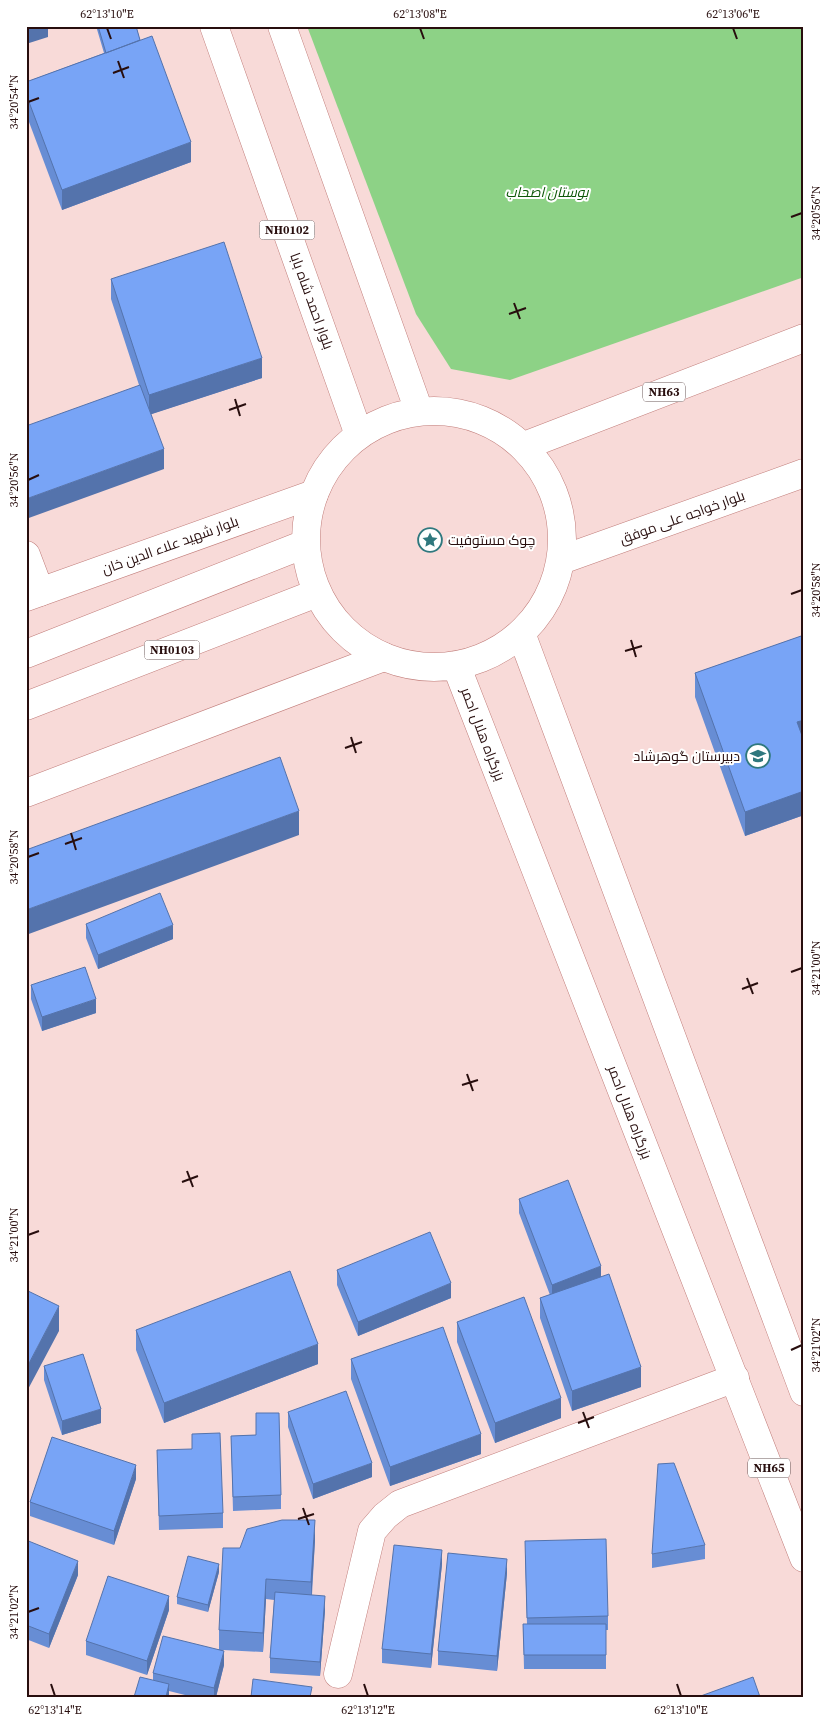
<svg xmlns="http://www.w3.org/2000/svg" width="830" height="1723" font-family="'Source Serif 4',Cairo,serif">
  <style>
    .green { fill: #8dd286 }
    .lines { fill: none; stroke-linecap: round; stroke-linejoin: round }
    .street-casing { stroke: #c17d7a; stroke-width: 29 }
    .secondary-casing { stroke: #c17d7a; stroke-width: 29 }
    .highway-casing { stroke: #c17d7a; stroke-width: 29 }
    .street { stroke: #fff; stroke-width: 28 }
    .secondary { stroke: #fff; stroke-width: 28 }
    .highway { stroke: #fff; stroke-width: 28 }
    .wall { fill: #678dd4 }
    .shaded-wall { fill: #5473ac }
    .building { fill: #78a4f6; stroke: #5473ac }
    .ticks { fill: none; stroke: #280e0e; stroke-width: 2 }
    .labels { text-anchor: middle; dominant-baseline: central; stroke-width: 4; stroke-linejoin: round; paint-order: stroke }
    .shield { fill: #fff; stroke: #685656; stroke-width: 1 }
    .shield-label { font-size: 12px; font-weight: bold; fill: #280e0e }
    .park-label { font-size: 14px; font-style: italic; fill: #0b5606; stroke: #fff }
    .street-label { font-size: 14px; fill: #280e0e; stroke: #fff }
    .poi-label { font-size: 14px; fill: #280e0e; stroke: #fff; text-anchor: start }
    .neatline { fill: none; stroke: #280e0e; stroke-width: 2 }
    .ticks-label { font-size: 12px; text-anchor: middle; fill: #280e0e }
  </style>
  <rect width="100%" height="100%" fill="#f8dad8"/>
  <path class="green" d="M307 26H804V277L510 380 451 369 416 314Z"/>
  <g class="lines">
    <g class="street-casing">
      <path id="street" d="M26 555 40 592
        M338 1674 372 1531 385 1516 400 1504 735 1378"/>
    </g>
    <g class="secondary-casing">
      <path id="secondary" d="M26 597 314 494
        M26 793 384 657"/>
    </g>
    <g class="highway-casing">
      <path id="highway" d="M214 26 359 435
        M282 26 419 411
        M306 539a128 128 0 1 1 256 0a128 128 0 1 1-256 0Z
        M524 446 804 338
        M561 560 804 473
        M521 633 804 1392
        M26 654 305 544
        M456 665 804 1558
        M26 706 317 593"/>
    </g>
    <use href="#street" class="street"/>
    <use href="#secondary" class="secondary"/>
    <use href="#highway" class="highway"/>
  </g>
  <path class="wall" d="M96 26H136L140 40 191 162 62 210 26 114V82L104 53Z
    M111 279 262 378 151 414 164 469 139 385 111 299Z
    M804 635V815L745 836 695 697V673Z
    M86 924 173 939 98 969 86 938Z
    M31 985 96 1013 42 1031 31 999Z
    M519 1199 601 1277 641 1387 572 1411 540 1318V1298L550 1295 519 1213Z
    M337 1270 451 1298 358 1336 337 1285Z
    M457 1322 561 1418 495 1443 457 1342Z
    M136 1330 318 1364 164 1423 136 1350Z
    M351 1359 481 1454 390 1486 351 1379Z
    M44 1366 101 1423 62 1435 44 1380Z
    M288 1412 372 1477 313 1499 288 1427Z
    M256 1413 281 1495V1509L233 1511 231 1436 256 1435Z
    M157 1450 223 1513V1528L159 1530Z
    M136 1479 114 1545 30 1516V1502Z
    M26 1540 78 1575 49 1648 26 1639Z
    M315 1540 312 1595 325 1610 320 1676 270 1673V1658L274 1600 266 1599 263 1652 223 1650 224 1665 216 1697H193L169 1691V1697L153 1680V1673L219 1649V1630L240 1548Z
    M705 1545V1559L652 1568V1554Z
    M525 1555 608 1616V1630H606V1669H524L523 1624H527Z
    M442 1564 431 1668 382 1663V1649Z
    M219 1572 208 1612 177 1604V1597Z
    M507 1573 497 1671 438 1665V1651Z
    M169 1610 147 1675 86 1655V1641Z"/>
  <path class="shaded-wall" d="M37 26H48V37L26 44V30Z
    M191 142V162L62 210V190Z
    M262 358V378L149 415V395Z
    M164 449V469L26 519V499Z
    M804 720V744L797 722Z
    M804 791V815L745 836V812Z
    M299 811V835L26 935V910Z
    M173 925V939L98 969V955Z
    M96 999V1013L42 1031V1017Z
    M601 1266V1281L552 1300V1285Z
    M451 1283V1298L358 1336V1322Z
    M59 1306V1331L26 1393V1369Z
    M318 1344V1364L164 1423V1403Z
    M641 1367V1387L572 1411V1391Z
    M561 1398V1418L495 1443V1423Z
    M101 1409V1423L62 1435V1421Z
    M481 1434V1454L390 1486V1467Z
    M372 1463V1477L313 1499V1484Z
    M136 1465V1479L114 1545V1531Z
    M315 1520V1540L311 1602V1582Z
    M442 1550V1564L431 1668V1654Z
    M507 1559V1573L497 1671V1656Z
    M78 1561V1575L49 1648V1634Z
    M219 1564V1572L208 1612V1605Z
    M266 1579V1599L263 1652V1633Z
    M169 1596V1610L147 1675V1661Z
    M325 1596V1610L320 1676V1662Z
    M224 1651V1665L216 1697H214V1688Z
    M169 1684V1697H166Z"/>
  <path class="building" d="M26 26H37L26 30Z
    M98 26H136L140 40 106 53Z
    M152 36 191 142 62 190 26 94V82Z
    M224 242 262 358 149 395 111 279Z
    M140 385 164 449 26 499V426Z
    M804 635V720L797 722 804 741V791L745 812 695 673Z
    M280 757 299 811 26 910V850Z
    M160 893 173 925 98 955 86 924Z
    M85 967 96 999 42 1017 31 985Z
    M568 1180 601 1266 552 1285 519 1199Z
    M430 1232 451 1283 358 1322 337 1270Z
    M290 1271 318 1344 164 1403 136 1330Z
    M609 1274 641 1367 572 1391 540 1298Z
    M26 1290 59 1306 26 1369Z
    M524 1297 561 1398 495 1423 457 1322Z
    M443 1327 481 1434 390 1467 351 1359Z
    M83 1354 101 1409 62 1421 44 1366Z
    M346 1391 372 1463 313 1484 288 1412Z
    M256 1413H279L281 1495 233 1497 231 1436 256 1435Z
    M220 1433 223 1513 159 1516 157 1450 192 1449V1434Z
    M52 1437 136 1465 114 1531 30 1502Z
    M674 1463 705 1545 652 1554 658 1464Z
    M282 1520H315L311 1582 266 1579 263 1633 219 1630 223 1548H240L247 1529Z
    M606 1539 608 1616 527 1618 525 1541Z
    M26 1540 78 1561 49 1634 26 1625Z
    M394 1545 442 1550 431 1654 382 1649Z
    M448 1553 507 1559 497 1656 438 1651Z
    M188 1556 219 1564 208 1605 177 1597Z
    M108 1576 169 1596 147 1661 86 1641Z
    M275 1592 325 1596 320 1662 270 1658Z
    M523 1624H606V1655H524Z
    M163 1636 224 1651 214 1688 153 1673Z
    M140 1677 169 1684 166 1697H134Z
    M753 1677 760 1697H698Z
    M253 1679 312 1687 310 1697H251Z"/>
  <path class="ticks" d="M107 28 111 39M420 28 424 39M733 28 737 39M118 61 124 78M113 73 129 67M28 102 39 98M791 217 802 213M514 303 520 319M509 314 526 308M235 399 240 416M229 410 246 404M28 480 39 475M791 594 802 590M631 640 636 657M625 651 642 646M351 737 356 753M345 748 362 742M71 833 76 850M65 844 82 838M28 857 39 853M791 972 802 968M747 978 753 994M742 989 758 983M467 1074 473 1091M462 1085 478 1080M187 1171 193 1187M182 1182 198 1176M28 1235 39 1231M791 1350 802 1345M583 1412 589 1428M578 1423 594 1417M303 1508 309 1525M298 1519 314 1514M28 1612 39 1608M51 1684 55 1696M364 1684 368 1696M677 1684 681 1696"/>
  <defs>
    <g id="sight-ring" transform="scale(1.25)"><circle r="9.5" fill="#fff" stroke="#2f787e" stroke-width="1.5"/><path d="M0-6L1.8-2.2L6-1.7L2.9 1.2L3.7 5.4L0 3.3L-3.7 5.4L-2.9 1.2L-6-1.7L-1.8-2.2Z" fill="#2f787e"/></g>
    <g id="school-ring" transform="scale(1.25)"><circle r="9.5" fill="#fff" stroke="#2f787e" stroke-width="1.5"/><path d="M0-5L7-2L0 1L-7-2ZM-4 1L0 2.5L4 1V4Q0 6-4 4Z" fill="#2f787e"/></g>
  </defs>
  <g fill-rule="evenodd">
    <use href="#sight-ring" x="430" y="540"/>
    <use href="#school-ring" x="758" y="756"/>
  </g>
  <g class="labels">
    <g class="shield">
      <rect x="259.5" y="220.5" width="55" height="19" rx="4"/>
      <rect x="643" y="382.5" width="42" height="19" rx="4"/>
      <rect x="144.5" y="640.5" width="55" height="19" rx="4"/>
      <rect x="748" y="1458.5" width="42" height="19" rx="4"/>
    </g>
    <g class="shield-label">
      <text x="287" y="230">NH0102</text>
      <text x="664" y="392">NH63</text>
      <text x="172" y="650">NH0103</text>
      <text x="769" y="1468">NH65</text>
    </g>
    <g class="park-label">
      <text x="547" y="192">بوستان اصحاب</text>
    </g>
    <g class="street-label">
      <text transform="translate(312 301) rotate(70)">بلوار احمد شاه بابا</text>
      <text transform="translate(682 517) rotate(-20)">بلوار خواجه علی موفق</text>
      <text transform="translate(170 545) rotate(-20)">بلوار شهید علاء الدین خان</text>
      <text transform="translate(483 734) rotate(69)">بزرگراه هلال احمر</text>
      <text transform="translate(630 1112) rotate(69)">بزرگراه هلال احمر</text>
    </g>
    <g class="poi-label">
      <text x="448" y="540">چوک مستوفیت</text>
      <text x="740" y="756" text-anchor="end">دبیرستان گوهرشاد</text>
    </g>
  </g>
  <rect width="830" height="1723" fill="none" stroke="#ffffff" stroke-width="55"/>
  <rect x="28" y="28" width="774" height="1668" class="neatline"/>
  <g class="ticks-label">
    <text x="107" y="18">62°13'10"E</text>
    <text x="420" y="18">62°13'08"E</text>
    <text x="733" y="18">62°13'06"E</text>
    <text transform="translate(14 102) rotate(-90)" y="4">34°20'54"N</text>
    <text transform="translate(816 213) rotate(-90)" y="4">34°20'56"N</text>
    <text transform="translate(14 480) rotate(-90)" y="4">34°20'56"N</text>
    <text transform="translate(816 590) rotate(-90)" y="4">34°20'58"N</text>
    <text transform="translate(14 857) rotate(-90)" y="4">34°20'58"N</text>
    <text transform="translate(816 968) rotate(-90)" y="4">34°21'00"N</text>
    <text transform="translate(14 1235) rotate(-90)" y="4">34°21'00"N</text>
    <text transform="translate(816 1345) rotate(-90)" y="4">34°21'02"N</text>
    <text transform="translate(14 1612) rotate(-90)" y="4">34°21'02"N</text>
    <text x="55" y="1714">62°13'14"E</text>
    <text x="368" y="1714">62°13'12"E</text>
    <text x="681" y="1714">62°13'10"E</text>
  </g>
</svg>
